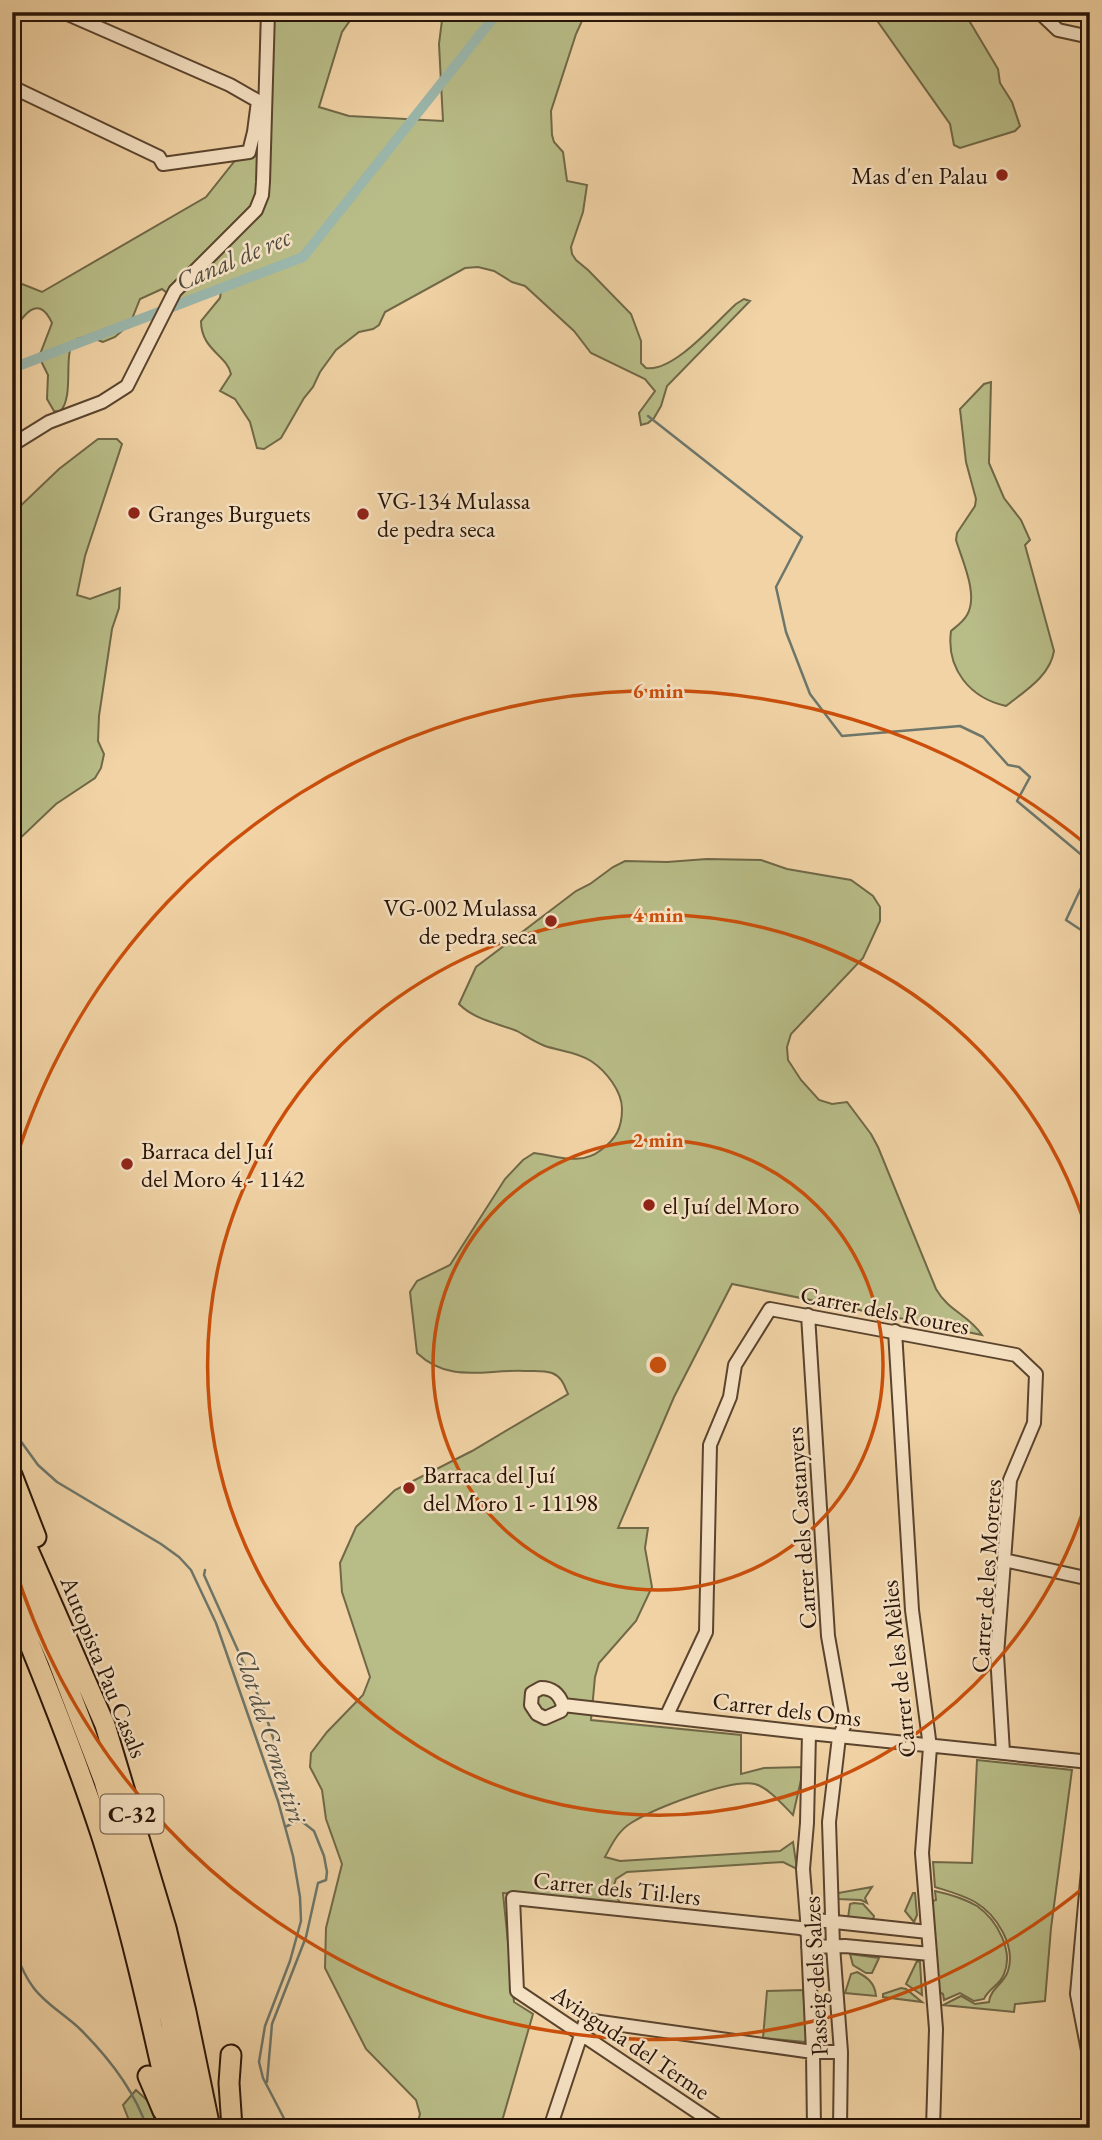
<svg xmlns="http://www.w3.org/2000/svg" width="1102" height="2140" font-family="'EB Garamond',serif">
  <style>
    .green { fill: #b8bc87; stroke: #706847; stroke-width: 2 }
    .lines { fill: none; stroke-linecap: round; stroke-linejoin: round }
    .stream { stroke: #6d766a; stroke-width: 2.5 }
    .canal { stroke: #9bb7ac; stroke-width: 10 }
    .minor-casing { stroke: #5a442e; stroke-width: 16 }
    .highway-casing { stroke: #271407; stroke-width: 23 }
    .minor { stroke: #f6e2c4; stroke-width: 12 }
    .highway { stroke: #f1d3a5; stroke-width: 19 }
    .ring { fill: none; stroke: #cb4f0b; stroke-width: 3.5 }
    .poi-dot { fill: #8f2418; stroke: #f6e2c4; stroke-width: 2.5 }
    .labels { text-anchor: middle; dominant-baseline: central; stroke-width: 5; stroke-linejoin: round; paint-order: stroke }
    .shield { fill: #f6e2c4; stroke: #655240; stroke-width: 2 }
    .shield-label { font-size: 23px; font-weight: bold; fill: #271407 }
    .poi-label { font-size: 24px; fill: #271407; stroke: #f6e2c4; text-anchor: start }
    .street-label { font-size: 24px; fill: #271407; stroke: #f6e2c4 }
    .water-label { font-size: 26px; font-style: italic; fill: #504d41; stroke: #f6e2c4 }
    .centre { fill: #cb4f0b; stroke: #f6e2c4; stroke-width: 3.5 }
    .ring-label { font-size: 21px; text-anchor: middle; font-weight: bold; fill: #cb4f0b; stroke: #f6e2c4; stroke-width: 5; stroke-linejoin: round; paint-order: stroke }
  </style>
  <rect width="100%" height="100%" fill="#f1d3a5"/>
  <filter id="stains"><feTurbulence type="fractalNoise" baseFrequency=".00286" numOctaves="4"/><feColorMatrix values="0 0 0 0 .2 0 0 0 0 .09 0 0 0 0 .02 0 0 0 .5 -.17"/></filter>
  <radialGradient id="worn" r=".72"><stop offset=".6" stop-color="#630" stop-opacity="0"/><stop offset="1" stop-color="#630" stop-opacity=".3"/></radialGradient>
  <path class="green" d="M261 12H356L342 32 319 107 349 116 443 121 439 44 443 12H586L576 34 551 111 552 135 554 142 563 152 567 181 587 185 583 212 571 247 572 254 576 260 588 270 631 314 641 341V363L646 368C673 373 716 322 736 304L744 299 750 301 667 386 661 406 654 418 648 423 641 425 639 413 655 391 645 379 591 353 574 331 525 286 512 282 494 271 478 267 465 268 385 312 379 325 373 329 359 332 336 350 320 372 313 387 304 398 281 438 264 449 257 448 250 422 235 399 220 391 231 374C227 355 201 350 201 321L220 298 221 291 215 288 184 303 177 301 162 289 140 299 130 324 115 337 103 342C48 318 81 389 60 412L54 411 47 399 48 375 39 357 52 323C38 292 22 317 12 333V280L42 292 206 197 260 129Z
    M871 12H964L998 69 1000 83 1012 102 1020 126 1015 131 960 148 954 145 950 124Z
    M991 382 989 463 1004 498 1021 520 1030 540 1025 545 1054 651C1050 676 1025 691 1006 706 970 698 946 669 951 631 957 626 963 622 967 615 979 595 962 560 956 540L957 533 975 506 976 499 966 462 960 409 984 384Z
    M98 439H117L122 444 85 556 77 595 90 599 120 588 119 608 112 629 99 716 98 741 104 754 101 768 95 778 56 804 12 846V514L59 469Z
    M707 859 761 860 787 869 851 880 873 896 880 907V921L863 958 791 1034 787 1047 788 1060 801 1080 819 1100 832 1104 847 1102 871 1134 878 1147 936 1289C949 1312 968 1314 982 1335L732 1284 674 1397 618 1528H648L645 1548 652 1587 636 1621 599 1663 595 1677 591 1720 741 1735V1774L764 1768 804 1767 793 1815C783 1805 769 1788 755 1784 731 1778 653 1809 631 1823 618 1831 612 1844 605 1857L620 1861 780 1851 793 1842 797 1869 783 1862 627 1872 616 1879 613 1888 620 1903 503 1893 514 2002 533 2014 500 2128H416L420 2114 416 2100 366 2049 325 1968 326 1928 342 1864 326 1819 322 1790 310 1767 311 1753 327 1732 363 1695 370 1677 342 1592 340 1563 356 1527 395 1490 472 1451 568 1394C564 1385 562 1377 552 1373 544 1370 534 1371 525 1371 485 1369 450 1384 417 1353L410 1292 417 1281 450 1265 505 1179 523 1160 534 1153C558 1156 581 1166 601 1150 616 1139 622 1128 622 1109 622 1091 606 1071 591 1061 578 1052 560 1051 545 1046 535 1042 526 1036 517 1031 497 1023 475 1020 459 1004L476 967 576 891 590 884 613 867 625 861 667 862Z
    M977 1760 1072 1770 1051 1928 1045 2001 1015 2004 1014 2012 943 2005 961 1996 975 2004 989 2002C990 1989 1004 1984 1008 1971 1016 1946 997 1915 975 1902 963 1895 948 1891 935 1887L933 1862 972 1863Z
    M872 1887 865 1898 867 1903 861 1900 838 1899V1893Z
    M935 1891C949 1894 965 1899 977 1906 997 1920 1014 1951 1004 1974 1000 1985 988 1989 984 1999L974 2001 960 1993 944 2000 943 1994 939 1992 932 1901 936 1900Z
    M913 1893H915L917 1915 914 1922 905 1911Z
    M854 1903 863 1904 874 1916 873 1920 848 1918 850 1904Z
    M850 1954 879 1958 872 1973H866L853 1965Z
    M917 1961 920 1962 922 1995 906 1984Z
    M857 1972C867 1977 875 1983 876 1996L845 1993 851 1974Z
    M901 1988 906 1989 922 2002 883 1997V1994Z
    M803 1990 807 2038 805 2042 763 2038 767 1991Z
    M136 2090 148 2101 158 2128H132L123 2105Z"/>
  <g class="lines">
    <path class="stream" d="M648 416 802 537 776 587 786 632 810 694 842 736 960 726 983 737 1008 765 1019 767 1030 777 1017 801 1090 862
      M1090 869 1066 920 1090 936
      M17 1436 38 1465 57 1482 161 1544 179 1557 191 1570 216 1623 278 1801 293 1856 300 1897 301 1921 290 1961 265 2026 259 2062 263 2078 289 2128
      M205 1570 204 1575 262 1704 300 1820 314 1831 324 1856 327 1872 326 1880 318 1883 306 1937 272 2024 267 2082
      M285 1827 300 1820
      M12 1944C18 1959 23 1974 33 1987 45 2004 66 2015 81 2030 108 2057 135 2092 147 2128"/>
    <path class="canal" d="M12 377 18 366 303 257 498 12"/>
    <g class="minor-casing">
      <path id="minor" d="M63 12 230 85 258 101H263
        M1039 12 1058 30 1090 37
        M12 87 159 157 163 164 249 152 254 132 258 101
        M12 445 49 422 102 402 127 386 175 291 256 210 262 195 263 182 268 12
        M808 1315 828 1636 844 1726 839 1737 829 1822 833 1946 841 2052 840 2128
        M895 1331 912 1610 930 1747 922 1853 936 2029 933 2128
        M1004 1560 1090 1579
        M541 1688C553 1688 559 1694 563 1705L561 1711 545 1718 537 1714 531 1705 532 1693Z
        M563 1705 809 1733 1090 1762
        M667 1715 706 1632 710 1445 730 1397 735 1365 770 1309 1016 1355 1036 1374 1034 1423 1010 1480 997 1655 1003 1752
        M809 1733 807 1823 803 1869 807 1919 813 2052 814 2128
        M1090 1848 1077 1994 1090 2061
        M807 1919 928 1932
        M808 1947 845 1946 930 1954
        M550 2128 586 2020 813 2052H841
        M721 2128 517 1991 513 1898 800 1928 808 1931"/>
    </g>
    <g class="highway-casing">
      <path id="highway" d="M12 1475 36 1537
        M12 1513 105 1725 166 1928 186 2012 210 2128
        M12 1557 58 1661 104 1781 152 1946 171 2023 191 2128
        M12 1601C44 1678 75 1755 101 1834 132 1930 153 2030 175 2128
        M231 2055 229 2083 232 2128
        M148 2076 163 2111"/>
    </g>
    <use href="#minor" class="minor"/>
    <use href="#highway" class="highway"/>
  </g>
  <g class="ring">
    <circle cx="658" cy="1365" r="225"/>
    <path d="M1089 1493A450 450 0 1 1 1089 1237"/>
    <path d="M1087 1885A674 674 0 0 1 13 1562M13 1168A674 674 0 0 1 1087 845"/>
  </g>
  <g class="poi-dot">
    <circle cx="1002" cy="175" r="7"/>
    <circle cx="134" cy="513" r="7"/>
    <circle cx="363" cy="514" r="7"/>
    <circle cx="551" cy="921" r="7"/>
    <circle cx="127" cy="1164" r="7"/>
    <circle cx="649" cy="1205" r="7"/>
    <circle cx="409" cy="1488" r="7"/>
  </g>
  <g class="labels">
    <rect class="shield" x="100.5" y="1794.5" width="63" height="39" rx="5"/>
    <g class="shield-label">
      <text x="132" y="1814">C-32</text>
    </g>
    <g class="poi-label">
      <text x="988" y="175" text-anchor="end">Mas d'en Palau</text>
      <text x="377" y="500">VG-134 Mulassa<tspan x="377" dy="28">de pedra seca</tspan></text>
      <text x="148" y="513">Granges Burguets</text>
      <text x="537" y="907" text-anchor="end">VG-002 Mulassa<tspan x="537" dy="28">de pedra seca</tspan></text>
      <text x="141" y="1150">Barraca del Juí<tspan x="141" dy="28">del Moro 4 - 1142</tspan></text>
      <text x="663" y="1205">el Juí del Moro</text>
      <text x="423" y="1474">Barraca del Juí<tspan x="423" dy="28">del Moro 1 - 11198</tspan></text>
    </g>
    <g class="street-label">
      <text transform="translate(885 1310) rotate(11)">Carrer dels Roures</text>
      <text transform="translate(801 1528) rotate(-94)">Carrer dels Castanyers</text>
      <text transform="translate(986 1576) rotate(-86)">Carrer de les Moreres</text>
      <text transform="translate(104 1667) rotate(68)">Autopista Pau Casals</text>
      <text transform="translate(898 1669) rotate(-96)">Carrer de les Mèlies</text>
      <text transform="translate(787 1709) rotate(7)">Carrer dels Oms</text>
      <text transform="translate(617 1888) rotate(6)">Carrer dels Til·lers</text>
      <text transform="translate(815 1976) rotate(-93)">Passeig dels Salzes</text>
      <text transform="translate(631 2042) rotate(34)">Avinguda del Terme</text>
    </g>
    <g class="water-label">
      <text transform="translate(233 259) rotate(-23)">Canal de rec</text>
      <text transform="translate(271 1736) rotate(72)">Clot del Cementiri</text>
    </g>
  </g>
  <circle cx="658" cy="1365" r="10" class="centre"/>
  <g class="ring-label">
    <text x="658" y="698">6 min</text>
    <text x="658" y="922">4 min</text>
    <text x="658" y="1147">2 min</text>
  </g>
  <rect width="1102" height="2140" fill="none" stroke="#f1d3a5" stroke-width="42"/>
  <rect x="14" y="14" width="1074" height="2112" fill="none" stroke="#271407" stroke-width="3.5"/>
  <rect x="21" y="21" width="1060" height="2098" fill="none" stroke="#271407" stroke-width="2"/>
  <rect width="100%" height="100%" filter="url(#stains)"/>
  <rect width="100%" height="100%" fill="url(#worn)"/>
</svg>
